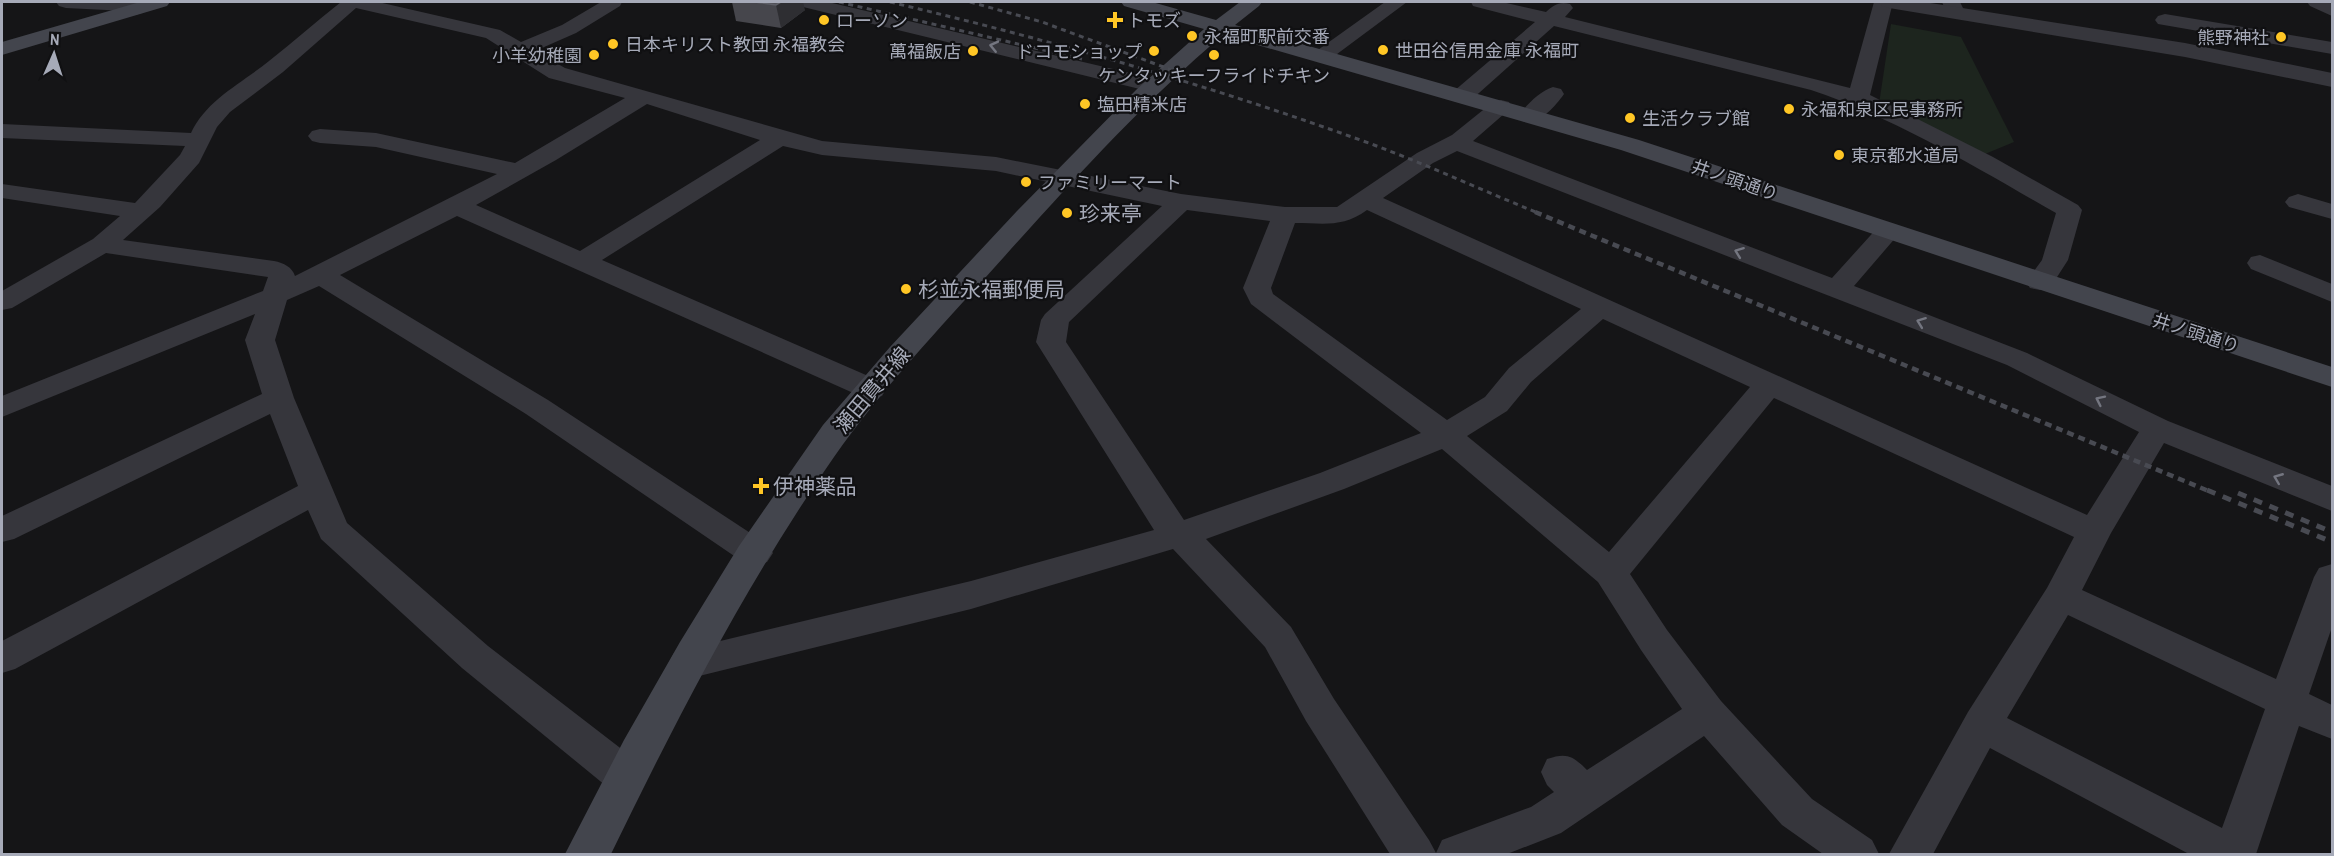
<svg xmlns="http://www.w3.org/2000/svg" width="2334" height="856" font-family="'Archivo Narrow','Noto Sans JP',sans-serif">
  <style>
    .green { fill: #1d251e }
    .lines { fill: none; stroke-linecap: round; stroke-linejoin: round }
    .minor { fill: #36363c; fill-rule: evenodd }
    .tertiary { fill: #36363c; fill-rule: evenodd }
    .secondary { fill: #43454d; fill-rule: evenodd }
    .rail-far2 { stroke: #484a52; stroke-width: 3; stroke-dasharray: 5 4.5; stroke-linecap: butt }
    .rail-far1 { stroke: #484a52; stroke-width: 4.5; stroke-dasharray: 7 5; stroke-linecap: butt }
    .rail { stroke: #484a52; stroke-width: 5; stroke-dasharray: 9 8; stroke-linecap: butt }
    .wall { fill: #46464c }
    .shaded-wall { fill: #2e2e32 }
    .building { fill: #515158; stroke: #5e5f67; stroke-width: 1.5 }
    .oneway { stroke: #747680 }
    .poi-dot { fill: #ffc625; stroke: #101012; stroke-width: 2 }
    .labels { text-anchor: middle; dominant-baseline: central; stroke-width: 4.5; stroke-linejoin: round; paint-order: stroke }
    .far-poi-label { font-size: 18px; fill: #a6aab8; stroke: #101012; text-anchor: start }
    .far-street-label { font-size: 18px; fill: #a6aab8; stroke: #101012 }
    .poi-label { font-size: 21px; fill: #a6aab8; stroke: #101012; text-anchor: start }
    .street-label { font-size: 21px; fill: #a6aab8; stroke: #101012 }
  </style>
  <rect width="100%" height="100%" fill="#151517"/>
  <path class="green" d="M1891 24 1961 37 2014 142 1985 154 1879 104Z"/>
  <g class="lines">
    <path class="minor" d="M56 2H139L145 9 142 13 135 15 126 11 66 8 59 6Z
      M341 2H378L500 30 521 42 562 25 601 2H622L620 6 576 33 535 51 565 68 822 141 996 157 1181 194 1285 207H1337L1417 153 1452 135 1493 102 1501 100 1509 102 1512 107 1473 141 1832 278 1879 226 1888 223 1897 226 1901 231 1897 236 1854 286 2027 353 2168 421 2332 486V511L2164 443 2111 533 2082 590 2276 679 2314 577 2319 568 2332 564V627L2309 694 2332 705V739L2299 726 2256 854H2189L1990 748 1933 854H1889L1968 712 2047 588 2074 537 1774 398 1630 574 1667 630 1721 701 1812 799 1872 840 1879 854H1823L1782 825 1704 736 1561 833 1507 854H1390L1306 721 1265 647 1173 549 971 609 687 679 674 675 668 664 674 653 687 649 971 581 1154 530 1036 342 1041 320 1045 314 1162 206 996 171 822 155 783 146 602 260 882 382 886 389 882 396 871 399 860 396 457 216 340 275 548 400 767 544 773 553 767 562 755 566 743 562 526 414 319 286 287 300 275 340 294 398 347 523 488 646 641 764 647 777 641 790 626 795 611 790 462 668 321 539 308 510 15 669 2 673V641L298 486 270 414 14 539 2 542V516L262 394 245 340 255 314 2 417V396L263 291 268 277 106 253 12 308 2 310V291L93 239 120 216 2 198V184L135 203 180 155 185 146 2 138V124L191 133C206 100 242 83 269 61 293 42 317 21 341 2ZM356 8 486 38 549 78 625 98 515 163 376 133 320 129 312 131 308 136 312 141 320 143 376 147 497 174 295 276C292 267 284 263 274 261L123 240 160 207 199 163 217 127 230 112 283 72ZM647 104 760 140 580 251 476 205 556 160ZM1457 151 2007 365 2139 432 2087 515 1383 198 1433 163ZM1187 210 1270 221 1243 288 1251 304 1421 433 1320 473 1184 520 1066 342 1069 322ZM1367 210 1581 309 1509 368 1485 397 1447 420 1273 294 1271 288 1295 223C1324 223 1342 228 1367 210ZM1603 319 1750 387 1609 552 1467 436 1507 411 1531 382ZM1442 449 1598 582 1641 650 1682 709 1587 770C1573 756 1567 752 1547 759L1541 772 1547 785 1554 792 1531 807 1442 840 1436 853 1429 840 1334 699 1291 627 1206 539 1344 489ZM2068 615 2265 709 2222 828 2007 718Z
      M796 2H828L1160 80 1163 85 1160 90 1152 92 799 6Z
      M1385 2H1407L1329 60 1322 62 1315 60 1312 56 1315 52Z
      M1471 2H1502L1546 12C1554 5 1559 1 1570 4L1573 8 1565 17 1850 88 1874 2H1893L1870 95 1993 157 2078 205 2082 210 2068 260 2050 288 2040 290 2030 288 2026 282 2042 260 2056 213C1977 168 1897 119 1811 90L1554 26 1470 101 1462 103 1454 101 1451 96 1454 91 1535 22 1473 6Z
      M1942 2H1960L1965 12 1962 16H1948Z
      M2307 2H2332V16L2310 6Z
      M2165 14 2332 42V54L2158 24 2155 20 2158 16Z
      M1553 87 1561 89 1564 94C1554 108 1539 125 1522 121L1519 116C1526 105 1540 91 1553 87Z
      M2298 194 2332 204V219L2289 207 2285 202 2289 197Z
      M2260 255 2332 284V302L2251 269 2247 263 2251 257Z"/>
    <path class="tertiary" d="M1879 2H1924L2185 43 2332 73V87L2185 57 1889 8 1882 6Z"/>
    <path class="secondary" d="M140 2H170L167 6 2 55V42Z
      M1121 2H1152L1216 20 1240 2H1262L1259 6 1235 25 1639 140 2332 367V387L1621 150 1223 35C1140 105 1067 187 994 268 939 329 881 390 834 457 747 582 677 718 611 854H565L624 740 680 642 739 546 823 425 890 347 1017 211 1136 90 1204 29 1124 6Z"/>
    <path class="rail-far2" d="M839 2 1082 59
      M890 2C1054 41 1216 87 1374 145 1430 166 1484 191 1538 213
      M970 2 1042 22 1188 76"/>
    <path class="rail-far1" d="M1535 212 2211 492"/>
    <path class="rail" d="M2207 490 2332 542
      M2238 493 2332 532"/>
  </g>
  <path class="wall" d="M732 2H755L805 10 781 28 736 21Z"/>
  <path class="shaded-wall" d="M781 2H803L805 10 781 28 776 5Z"/>
  <path class="building" d="M755 2H781L776 5Z"/>
  <defs><path id="oneway-chevron" d="M-2-3.5L2.5 0L-2 3.5" fill="none" stroke-width="1.6" stroke-linecap="round" stroke-linejoin="round" transform="scale(1.5)"/></defs>
  <g class="oneway">
    <use href="#oneway-chevron" transform="translate(994 46) rotate(-167)"/>
    <use href="#oneway-chevron" transform="translate(1739 252) rotate(-159)"/>
    <use href="#oneway-chevron" transform="translate(1921 322) rotate(-159)"/>
    <use href="#oneway-chevron" transform="translate(2100 400) rotate(-154)"/>
    <use href="#oneway-chevron" transform="translate(2278 478) rotate(-158)"/>
  </g>
  <g class="poi-dot">
    <circle cx="824" cy="20" r="6"/>
    <path d="M1112 11h6v6h6v6h-6v6h-6v-6h-6v-6h6z"/>
    <circle cx="1192" cy="36" r="6"/>
    <circle cx="2281" cy="37" r="6"/>
    <circle cx="613" cy="44" r="6"/>
    <circle cx="1383" cy="50" r="6"/>
    <circle cx="973" cy="51" r="6"/>
    <circle cx="1154" cy="51" r="6"/>
    <circle cx="594" cy="55" r="6"/>
    <circle cx="1214" cy="55" r="6"/>
    <circle cx="1085" cy="104" r="6"/>
    <circle cx="1789" cy="109" r="6"/>
    <circle cx="1630" cy="118" r="6"/>
    <circle cx="1839" cy="155" r="6"/>
    <circle cx="1026" cy="182" r="6"/>
    <circle cx="1067" cy="213" r="6"/>
    <circle cx="906" cy="289" r="6"/>
    <path d="M758 477h6v6h6v6h-6v6h-6v-6h-6v-6h6z"/>
  </g>
  <g class="labels">
    <g class="far-poi-label">
      <text x="836" y="20">ローソン</text>
      <text x="1127" y="20">トモズ</text>
      <text x="1204" y="36">永福町駅前交番</text>
      <text x="2269" y="37" text-anchor="end">熊野神社</text>
      <text x="625" y="44">日本キリスト教団 永福教会</text>
      <text x="1395" y="50">世田谷信用金庫 永福町</text>
      <text x="961" y="51" text-anchor="end">萬福飯店</text>
      <text x="1142" y="51" text-anchor="end">ドコモショップ</text>
      <text x="582" y="55" text-anchor="end">小羊幼稚園</text>
      <text x="1214" y="75" text-anchor="middle">ケンタッキーフライドチキン</text>
      <text x="1097" y="104">塩田精米店</text>
      <text x="1801" y="109">永福和泉区民事務所</text>
      <text x="1642" y="118">生活クラブ館</text>
      <text x="1851" y="155">東京都水道局</text>
      <text x="1038" y="182">ファミリーマート</text>
    </g>
    <g class="far-street-label">
      <text transform="translate(1735 180) rotate(19)">井ノ頭通り</text>
      <text transform="translate(2196 333) rotate(18)">井ノ頭通り</text>
    </g>
    <g class="poi-label">
      <text x="1079" y="213">珍来亭</text>
      <text x="918" y="289">杉並永福郵便局</text>
      <text x="773" y="486">伊神薬品</text>
    </g>
    <g class="street-label">
      <text transform="translate(872 390) rotate(-50)">瀬田貫井線</text>
    </g>
  </g>
  <rect width="2334" height="856" fill="none" stroke="#a6aab8" stroke-width="6"/>
  <g transform="translate(54 54) rotate(3)" stroke="#101012" stroke-width="4.5" paint-order="stroke">
  <path d="M0-4.5L10 22L0 15L-10 22Z" fill="#a6aab8"/>
  <text y="-9" font-size="16" font-weight="bold" text-anchor="middle" fill="#a6aab8">N</text>
  </g>
</svg>
